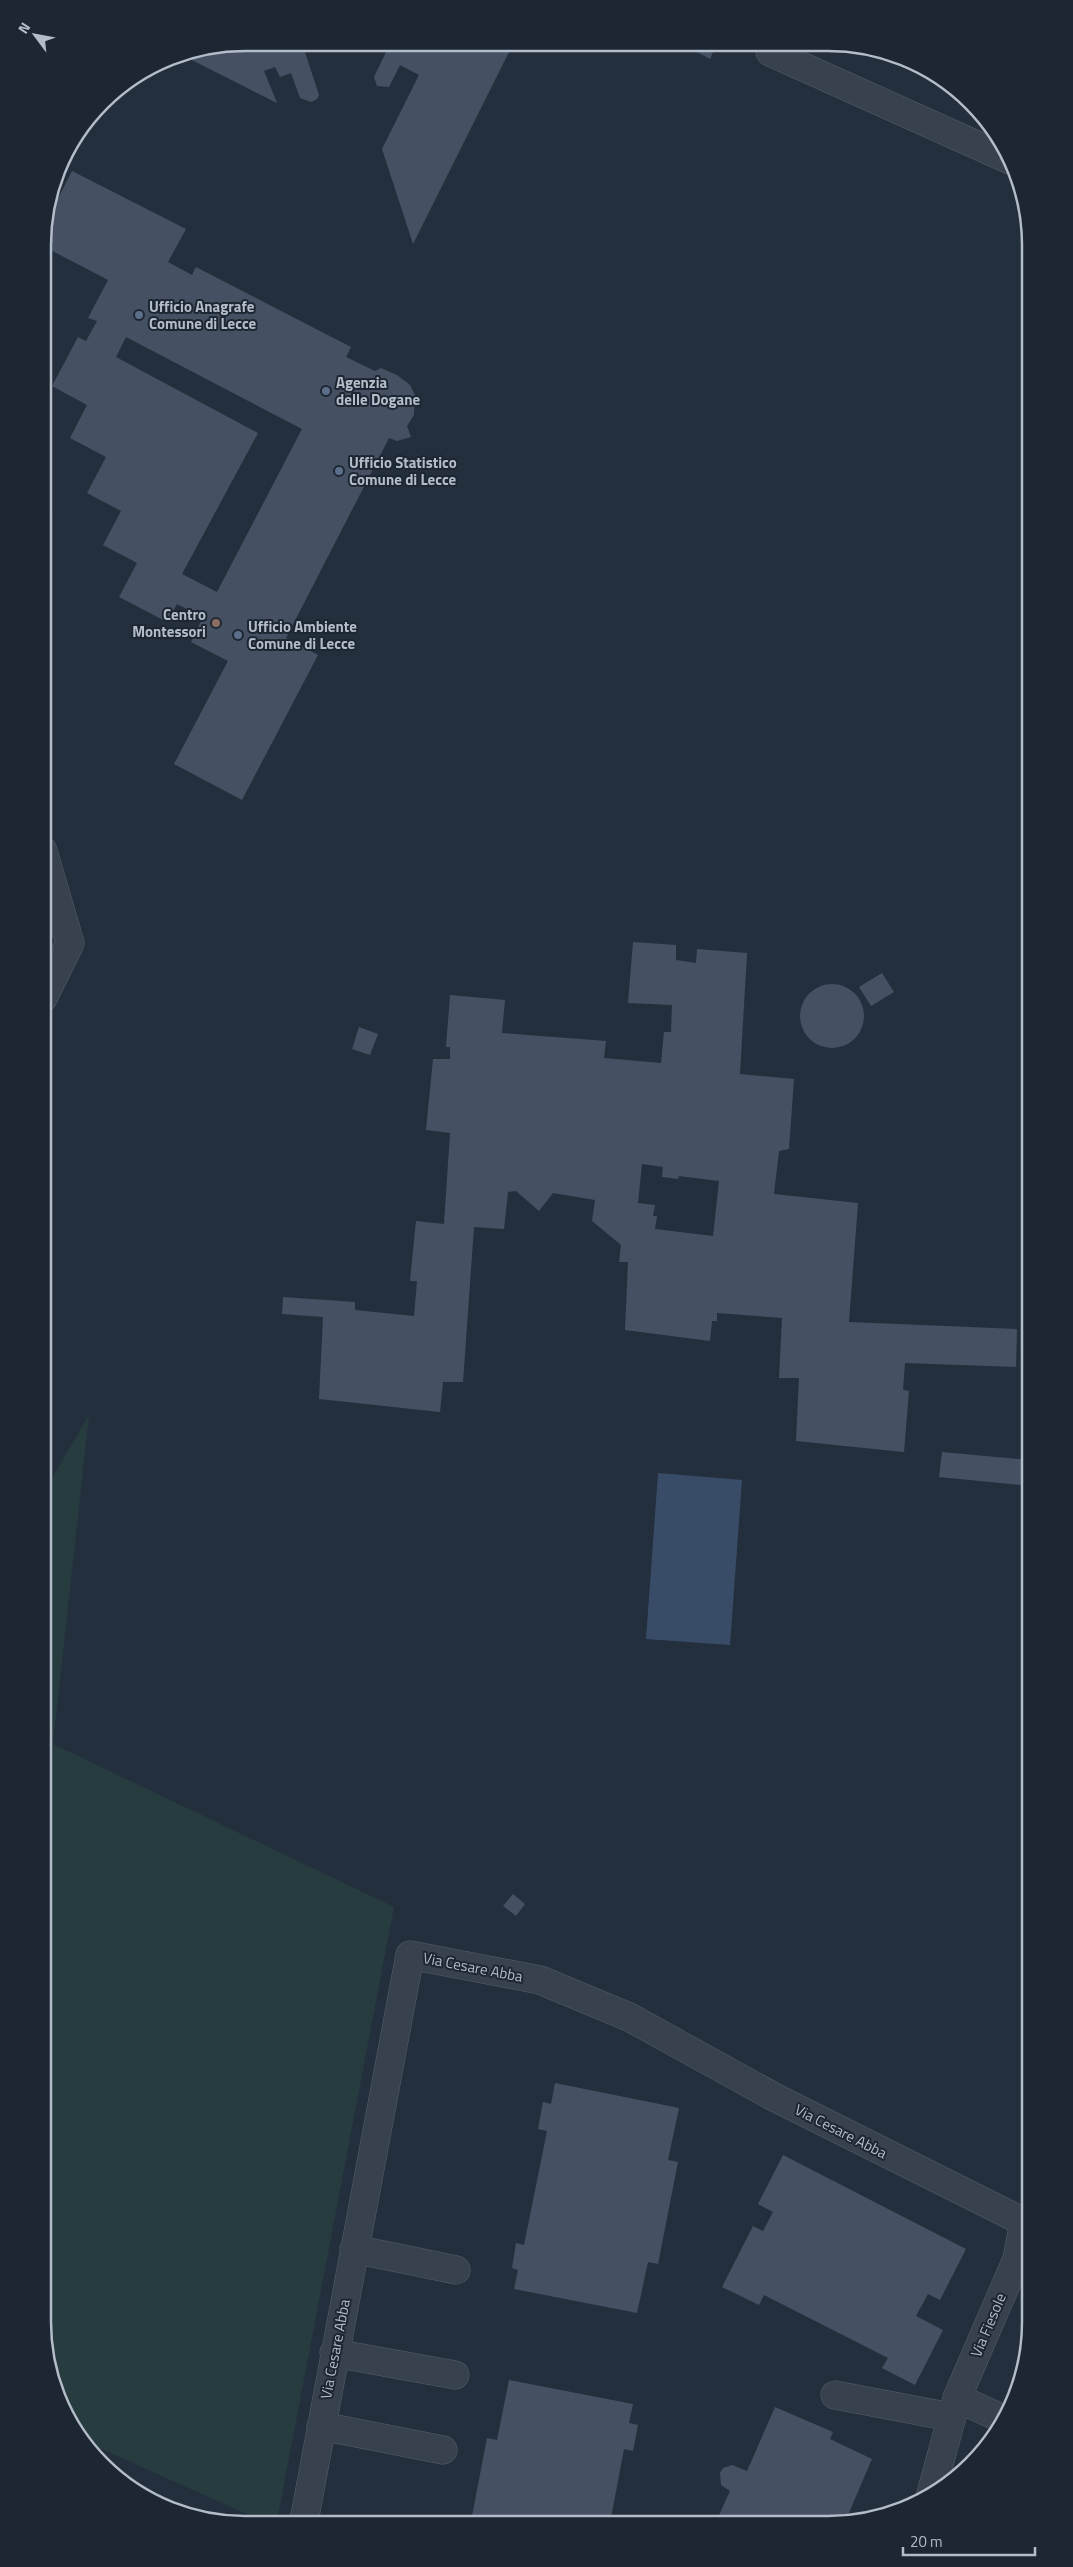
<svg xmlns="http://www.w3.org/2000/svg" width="1073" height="2567" font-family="'Titillium Web',sans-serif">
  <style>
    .green { fill: #263c3f }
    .water { fill: #394c67 }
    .building { fill: #455162; fill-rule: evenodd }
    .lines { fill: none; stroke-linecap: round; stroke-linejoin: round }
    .minor-casing { stroke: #565f6c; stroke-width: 29 }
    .minor { stroke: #38414e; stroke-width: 28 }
    .service-dot { fill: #5c6f8a; stroke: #1d2633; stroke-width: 2 }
    .education-dot { fill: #8d6e63; stroke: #1d2633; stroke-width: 2 }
    .labels { text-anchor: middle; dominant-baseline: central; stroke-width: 4; stroke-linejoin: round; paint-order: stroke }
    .poi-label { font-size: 15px; font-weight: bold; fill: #b4bcc9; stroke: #1d2633; text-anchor: start }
    .street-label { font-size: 15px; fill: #b4bcc9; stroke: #1d2633 }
    .rim { fill: none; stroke: #b4bcc9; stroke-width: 2.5 }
  </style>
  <rect width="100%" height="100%" fill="#242f3e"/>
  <path class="green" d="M89 1415 53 1744 394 1907 277 2521H262L84 2441C54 2403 49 2368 43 2322V1493Z"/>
  <path class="water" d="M658 1473 742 1480 730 1645 646 1639Z"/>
  <path class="building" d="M245 42 302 43 319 95 317 99 311 102 300 98 291 73 280 77 275 67 264 71 277 103 182 55Z
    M377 43 513 44 413 244 382 149 419 75 400 65 389 87 377 86 374 77 386 52 375 47Z
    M684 45H716L710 59Z
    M72 171 186 229 168 262 192 275 196 267 351 347 346 357 375 371 381 368 397 375 410 385 415 395 414 415 407 426 411 437 397 441 389 438 286 638 318 655 242 800 174 764 228 661 191 642 203 617 177 604 167 622 119 597 137 563 103 545 121 511 87 493 106 457 70 438 87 405 52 386 78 337 86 341 97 321 88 318 108 280 43 246 45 224ZM126 337 302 429 217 592 182 574 258 433 116 357Z
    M633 942 676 945V960L696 963 697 949 747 953 740 1074 794 1079 789 1149 779 1151 774 1194 858 1203 849 1322 1017 1329 1016 1367 905 1363 903 1390 909 1391 904 1452 796 1441 799 1378H779L782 1318 717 1313V1321H712L710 1341 625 1330 628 1262H619L621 1245 592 1221 595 1200 553 1193 539 1211 516 1191 508 1192 504 1229 474 1227 463 1382H443L440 1412 319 1399 323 1317 282 1314 283 1297 355 1302V1310L414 1316 417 1281H410L416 1221 444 1224 450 1133 426 1130 433 1059H450V1047H446L450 995 505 1000 502 1033 606 1041 604 1058 661 1063 664 1032H671L672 1005 628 1003ZM642 1164 663 1167 662 1177 678 1179 679 1176 719 1181 713 1236 655 1229 657 1216H653L655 1205 638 1203Z
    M882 973 894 992 871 1006 859 987Z
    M800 1016a32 32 0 1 1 64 0a32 32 0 1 1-64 0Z
    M359 1027 378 1034 370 1055 352 1049Z
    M942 1452 1030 1460V1486L939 1477Z
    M513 1894 525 1904 516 1916 503 1906Z
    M555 2083 679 2108 668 2160 678 2162 658 2264 648 2262 637 2313 514 2289 518 2270 512 2268 516 2243 524 2245 547 2131 538 2129 543 2102 551 2104Z
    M783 2155 966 2249 940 2300 928 2294 916 2316 943 2330 915 2385 882 2368 888 2358 764 2295 759 2305 722 2287 753 2226 763 2231 773 2212 758 2204Z
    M509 2380 633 2404 629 2423 638 2425 633 2451 624 2449 610 2523 481 2522V2518L472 2516 487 2438 497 2440Z
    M775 2407 833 2432 830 2439 872 2459 845 2522 828 2524H715L730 2491 721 2485 720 2473 723 2468 732 2465 747 2471Z"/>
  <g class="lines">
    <g class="minor-casing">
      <path id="minor" d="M773 46 770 52 1010 160
        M43 998 70 943 43 851
        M354 2249 456 2270
        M334 2353 455 2375
        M835 2395 951 2417
        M957 2398 1003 2419
        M321 2426 443 2450
        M930 2497 957 2398 1017 2259 1024 2222
        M304 2521 410 1955 540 1980 629 2017 774 2097 1024 2222"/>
    </g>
    <use href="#minor" class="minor"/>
  </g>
  <g class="service-dot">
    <circle cx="139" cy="315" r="5"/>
    <circle cx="326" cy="391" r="5"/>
    <circle cx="339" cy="471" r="5"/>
    <circle cx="238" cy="635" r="5"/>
  </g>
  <circle class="education-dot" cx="216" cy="623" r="5"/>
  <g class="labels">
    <g class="poi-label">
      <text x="149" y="306">Ufficio Anagrafe<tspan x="149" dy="17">Comune di Lecce</tspan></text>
      <text x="336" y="382">Agenzia<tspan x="336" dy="17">delle Dogane</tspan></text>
      <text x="349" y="462">Ufficio Statistico<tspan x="349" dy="17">Comune di Lecce</tspan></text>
      <text x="206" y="614" text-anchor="end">Centro<tspan x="206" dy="17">Montessori</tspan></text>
      <text x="248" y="626">Ufficio Ambiente<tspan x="248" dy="17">Comune di Lecce</tspan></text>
    </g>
    <g class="street-label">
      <text transform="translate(473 1967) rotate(11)">Via Cesare Abba</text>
      <text transform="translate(841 2131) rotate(27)">Via Cesare Abba</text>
      <text transform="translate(988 2325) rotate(-67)">Via Fiesole</text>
      <text transform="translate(335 2349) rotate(-79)">Via Cesare Abba</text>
    </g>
  </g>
  <path d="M0 0H1073V2567H0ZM245 51H828A194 194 0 0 1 1022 245V2322A194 194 0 0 1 828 2516H245A194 194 0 0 1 51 2322V245A194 194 0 0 1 245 51Z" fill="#1d2633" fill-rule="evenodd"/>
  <path class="rim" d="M245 51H828A194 194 0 0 1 1022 245V2322A194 194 0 0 1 828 2516H245A194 194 0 0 1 51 2322V245A194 194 0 0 1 245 51Z"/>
  <g transform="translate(35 35) rotate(302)" stroke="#1d2633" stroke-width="4" paint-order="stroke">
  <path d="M0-4L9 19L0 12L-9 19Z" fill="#b4bcc9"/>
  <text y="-8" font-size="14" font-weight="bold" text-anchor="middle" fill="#b4bcc9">N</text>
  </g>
  <path d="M903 2547v8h132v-8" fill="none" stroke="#b4bcc9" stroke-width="2.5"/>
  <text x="910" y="2547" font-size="15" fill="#b4bcc9" stroke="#1d2633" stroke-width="4" paint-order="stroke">20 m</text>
</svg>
